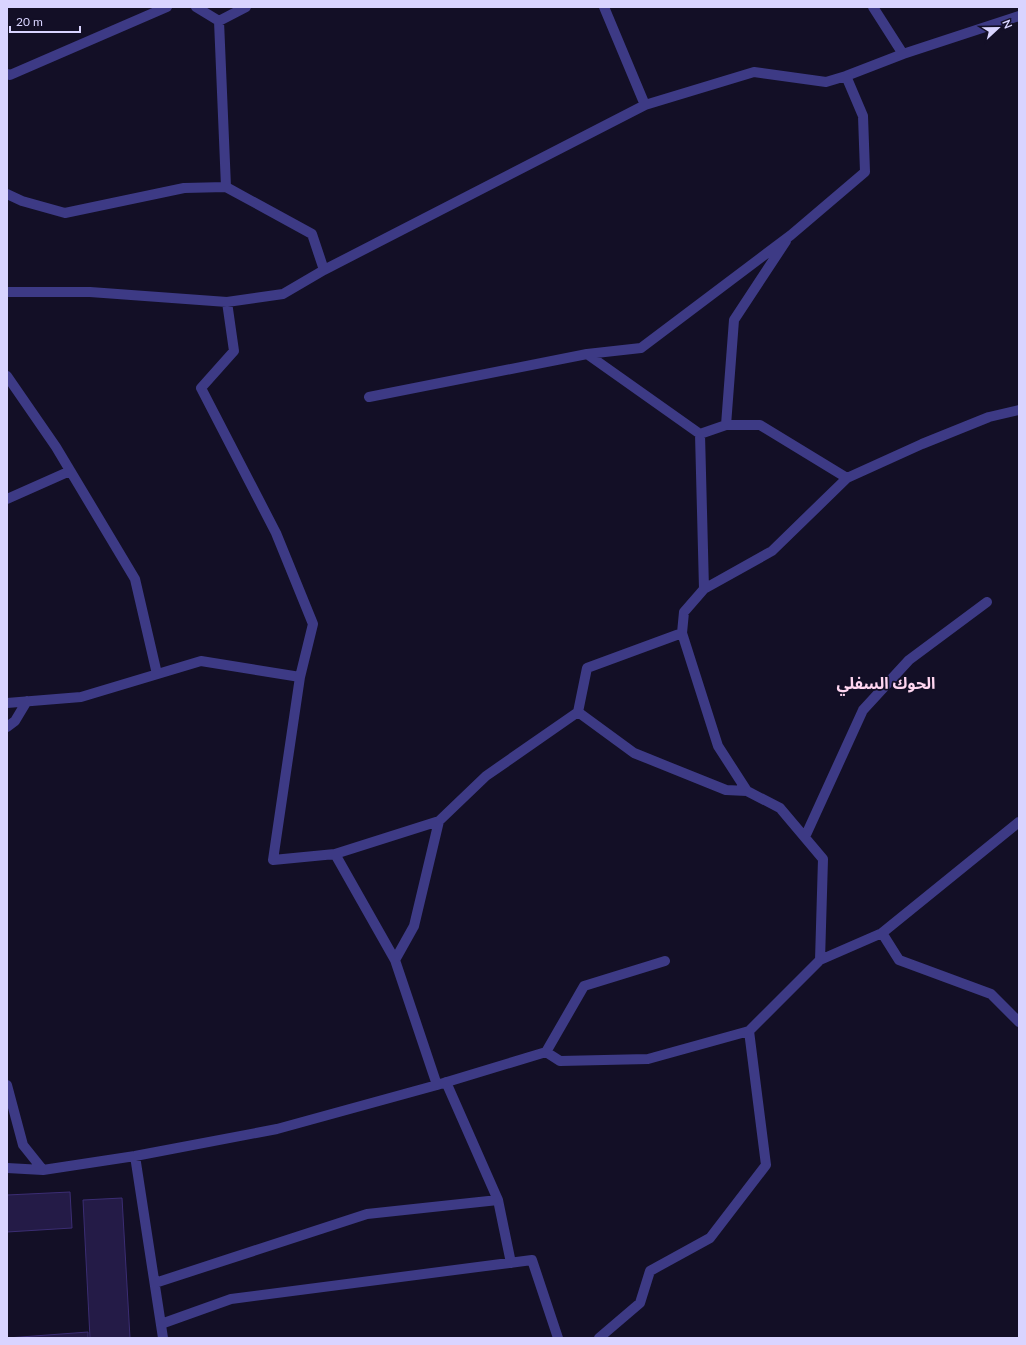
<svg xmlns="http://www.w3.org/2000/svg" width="1026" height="1345" font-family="Lato,'Noto Sans Arabic',sans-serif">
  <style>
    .building { fill: #241b47; stroke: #3b2d73 }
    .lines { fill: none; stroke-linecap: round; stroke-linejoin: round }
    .street { stroke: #3d3a85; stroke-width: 10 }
    .labels { text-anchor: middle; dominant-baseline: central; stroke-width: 3.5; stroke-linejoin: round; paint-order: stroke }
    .district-label { font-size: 16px; font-weight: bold; fill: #ffd6f0; stroke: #130f26 }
  </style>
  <rect width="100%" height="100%" fill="#130f26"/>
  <path class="building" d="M70 1192 72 1228 7 1232V1195Z
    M122 1198 130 1338H90L83 1200Z
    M88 1332V1338H7Z"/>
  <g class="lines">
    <path class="street" d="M196 7 219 21 246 7
      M604 7 645 105
      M873 7 903 54
      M219 21 226 187
      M7 74 10 75 167 7
      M7 194 22 201 65 213 184 188 226 187 312 234 324 270
      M7 292H90L227 302 283 294 324 270 645 105 754 72 826 82 846 76 903 54 1019 16
      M227 302 234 351 201 388 276 533 313 624 300 677 273 860 335 854
      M587 354 641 348 791 235 865 172 863 116 846 76
      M7 376 56 447 135 579 157 674
      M369 397 587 354 700 434 704 589 684 612 682 633 718 746 747 791 780 808 823 859 820 960
      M700 434 726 425 734 320 786 241
      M847 478 922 444 989 417 1019 410
      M7 499 70 471
      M704 589 772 551 847 478 760 425H726
      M682 633 587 668 578 712 634 753 726 790 747 791
      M7 703 81 697 201 661 300 677
      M7 727 15 721 27 701
      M439 821 486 776 578 712
      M805 837 863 710 909 660 987 602
      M882 933 899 960 991 994 1019 1022
      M395 960 335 854 439 821 414 926 395 960 437 1085
      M546 1052 584 986 665 961
      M446 1082 498 1200 511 1263
      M7 1085 23 1145 43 1170
      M135 1156 163 1338
      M7 1168 43 1170 135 1156 277 1129 437 1085 546 1052 560 1061 648 1059 749 1031
      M155 1283 367 1214 498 1200
      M161 1324 231 1299 532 1260 558 1338
      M599 1338 640 1303 650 1271 710 1238 766 1165 749 1031 820 960 882 933 1019 822"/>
  </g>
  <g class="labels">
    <g class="district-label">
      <text x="886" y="682">الحوك السفلي</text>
    </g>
  </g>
  <rect width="1026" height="1345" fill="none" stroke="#d9d4ff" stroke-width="16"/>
  <g transform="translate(998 28) rotate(68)" stroke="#130f26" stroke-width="3" paint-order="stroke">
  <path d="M0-3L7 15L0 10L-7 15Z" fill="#d9d4ff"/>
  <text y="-6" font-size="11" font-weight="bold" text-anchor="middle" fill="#d9d4ff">N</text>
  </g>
  <path d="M10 26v6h70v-6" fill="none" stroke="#d9d4ff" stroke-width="2"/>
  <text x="16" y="26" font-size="12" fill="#d9d4ff" stroke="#130f26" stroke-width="3" paint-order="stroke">20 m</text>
</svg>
